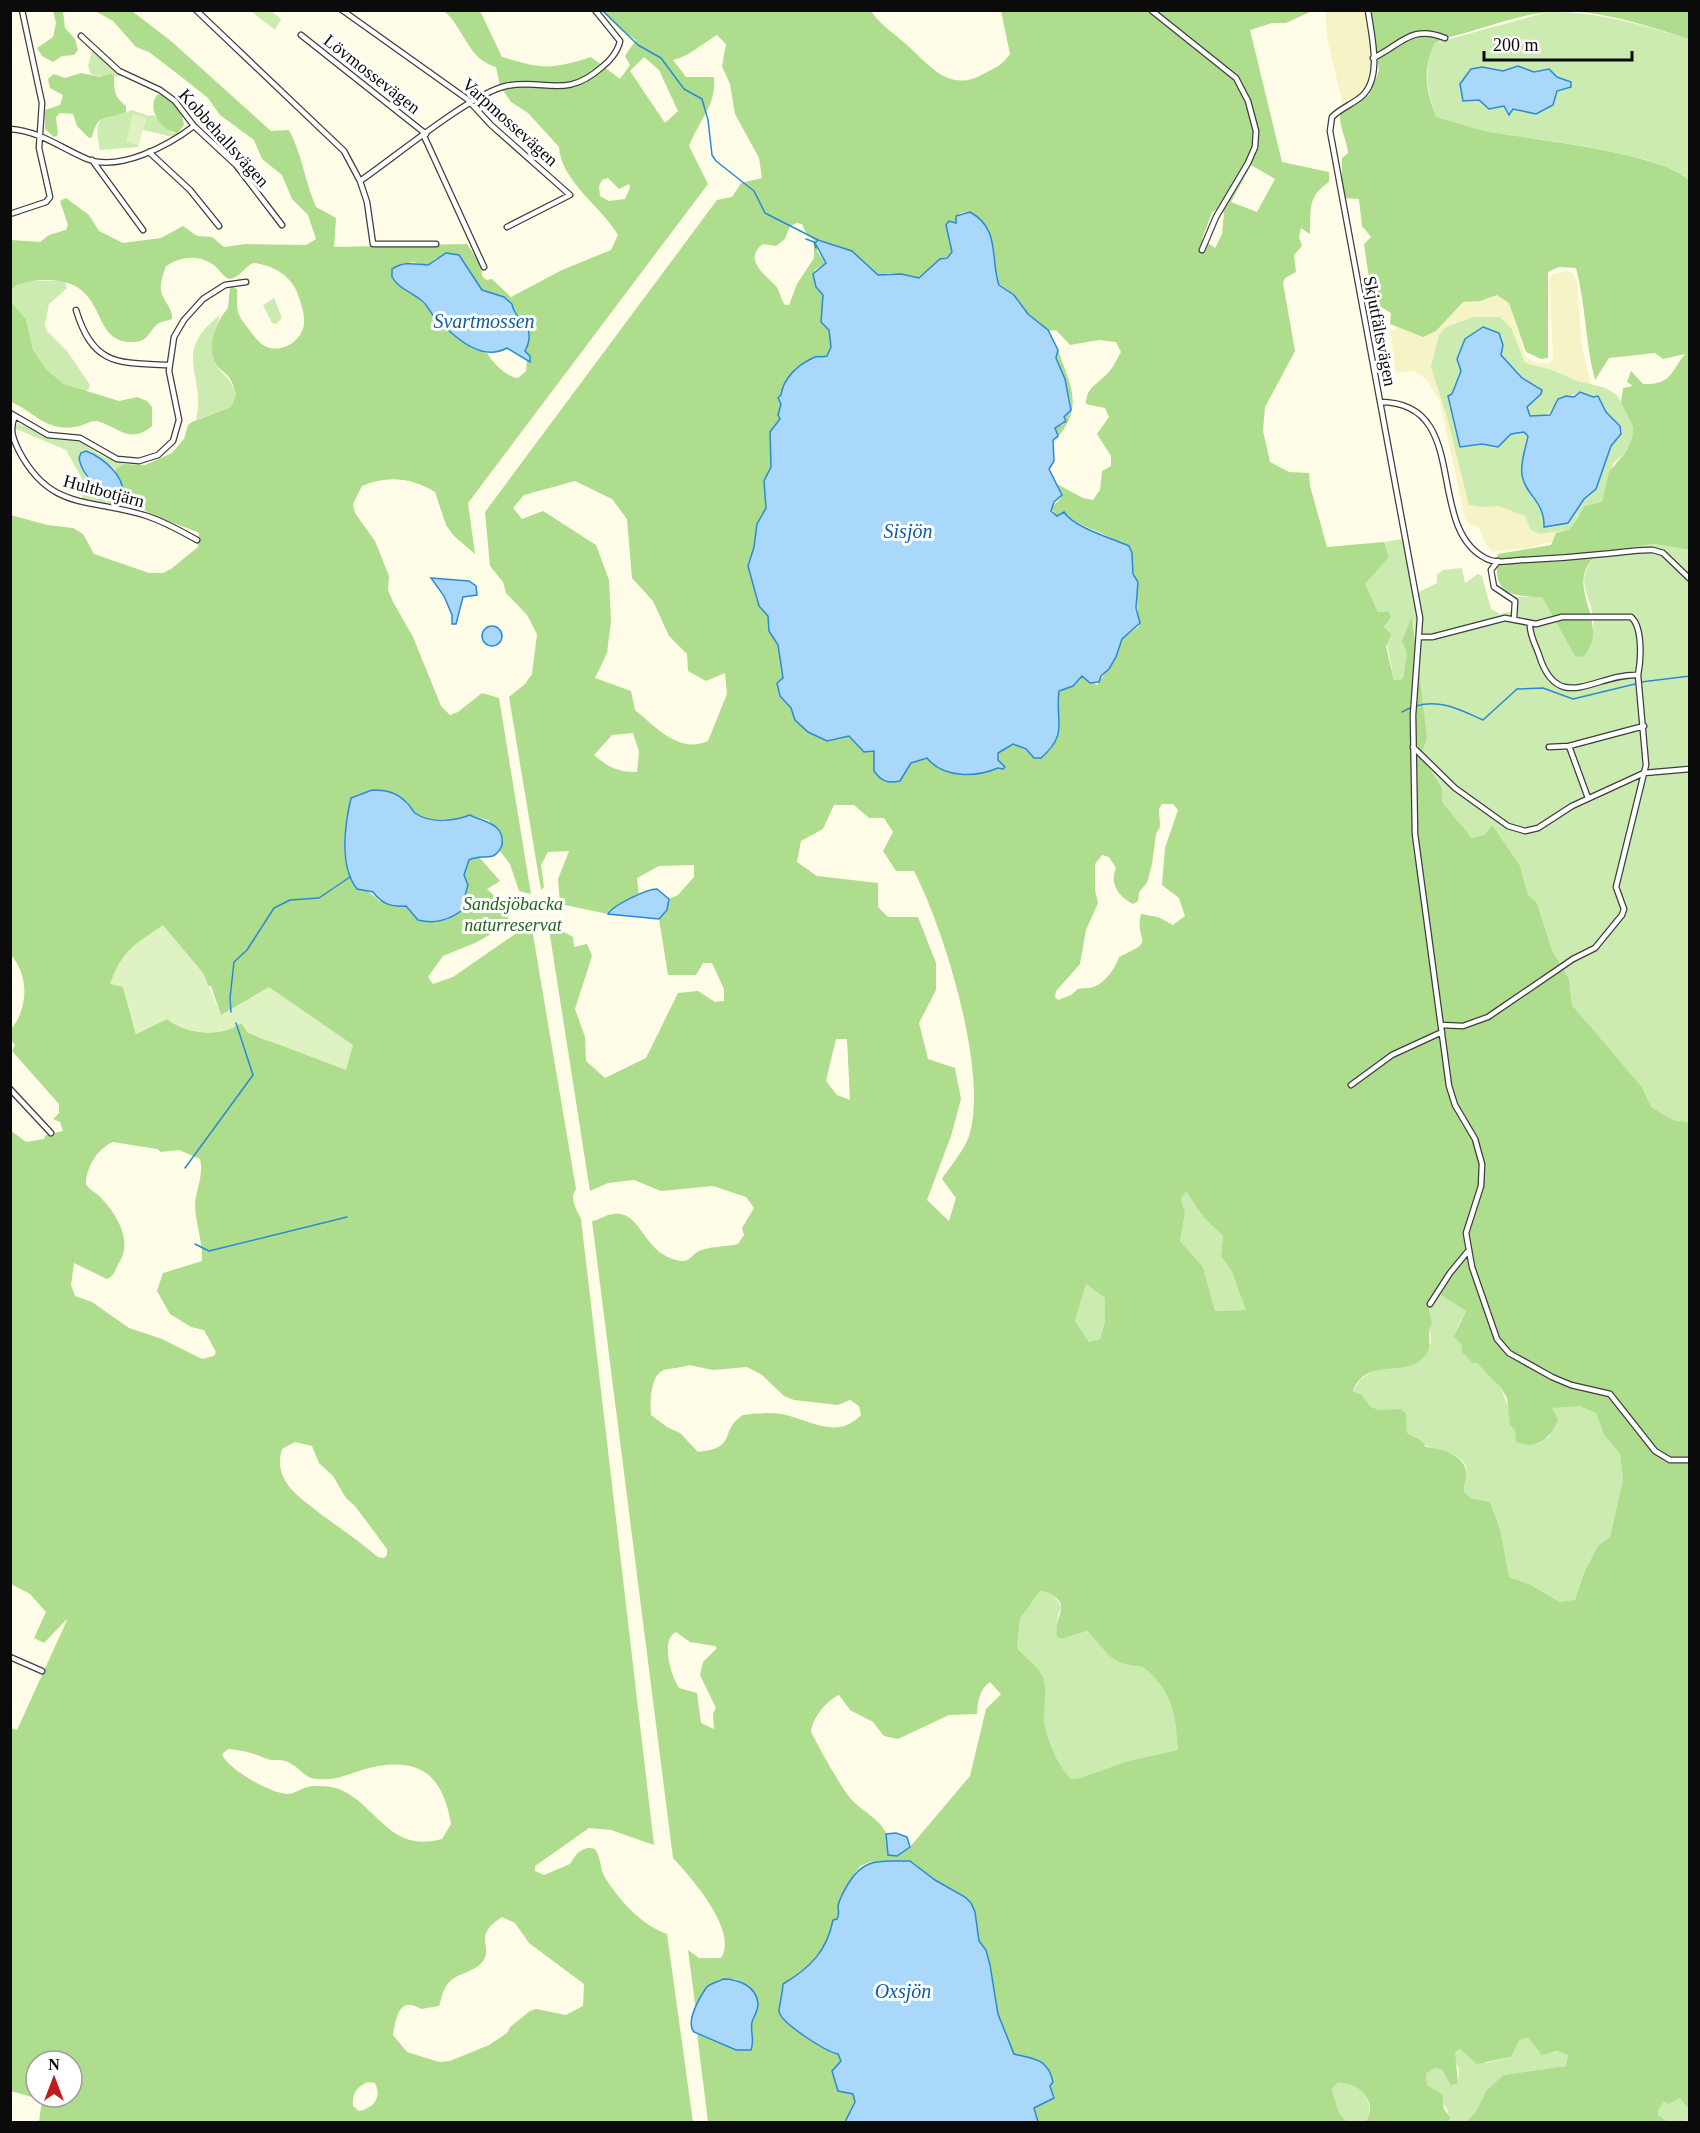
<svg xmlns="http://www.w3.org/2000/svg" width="1700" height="2133" font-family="'Times New Roman',serif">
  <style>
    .farmland { fill: #f6f4c7 }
    .green { fill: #ccebb0; fill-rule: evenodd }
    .forest { fill: #aedd8e; fill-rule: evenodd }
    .pitch { fill: #dff2c2 }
    .water { fill: #a9d8fa; stroke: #2b8ad6; stroke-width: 1.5 }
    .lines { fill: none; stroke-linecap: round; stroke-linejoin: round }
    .stream { stroke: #2b8ad6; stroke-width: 1.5 }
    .minor-casing { stroke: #3e3e3e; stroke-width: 7 }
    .minor { stroke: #fff; stroke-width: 4.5 }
    .labels { text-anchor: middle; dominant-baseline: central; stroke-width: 6; stroke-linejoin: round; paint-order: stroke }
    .street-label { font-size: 18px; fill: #0b0b0b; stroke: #fff }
    .park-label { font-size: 18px; font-style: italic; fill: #246518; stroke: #fff }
    .water-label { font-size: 20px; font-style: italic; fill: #0d5ba3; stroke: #fff }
  </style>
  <rect width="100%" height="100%" fill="#fffce8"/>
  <path class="farmland" d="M1325 11H1365L1372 67 1370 78 1360 94 1343 105 1328 42Z
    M1567 271 1574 274 1577 281 1582 347 1593 394 1595 511 1556 541 1527 548 1493 552 1487 546 1479 527 1469 524 1465 519 1440 402 1428 381 1415 371 1396 373 1390 331 1457 302 1493 291 1507 292 1525 356 1535 363H1550L1553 357 1549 280 1552 274Z"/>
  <path class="green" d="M251 11H271L281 19 275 30Z
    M1548 12C1596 11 1643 25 1689 39V180C1657 151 1533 140 1485 131 1468 127 1452 121 1436 117 1427 91 1423 68 1435 43Z
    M92 51 120 74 119 76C111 77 99 78 91 74L88 66Z
    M132 110 149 116 154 115 172 133H178L173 137 143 130 146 118 126 141 139 145 138 147 100 150C98 138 94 125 104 116L119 115Z
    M25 281H65L67 288 49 304 45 324 47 331 67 351 90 385 89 389 84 392 64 384 47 370 33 350 26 319 11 302 10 290Z
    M274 298 282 318 276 324 272 323 263 305Z
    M220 315C216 328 208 356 218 368 227 379 231 379 236 395L231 407 196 420C207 375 170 354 220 315Z
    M1473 317H1500L1511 328 1525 363 1552 370 1577 381 1606 388 1617 395 1625 409 1633 427 1632 438 1627 450 1613 464 1602 502 1591 505 1577 516 1571 529 1540 534 1531 530 1525 516 1499 506 1481 507 1469 505 1447 417 1431 367 1439 335 1446 327ZM1482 327 1499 333 1503 345 1501 355 1522 378 1542 389 1541 394 1527 407 1530 416C1549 419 1549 412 1558 399L1582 392 1593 397 1598 396 1606 412 1618 423 1622 432 1611 446 1598 484 1584 499 1570 521 1549 525 1522 475 1528 436 1524 431 1511 434 1497 447 1480 444 1460 447 1448 396 1452 394 1462 371C1461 368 1459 365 1458 362 1454 350 1472 332 1482 327Z
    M18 423 52 439 81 442 100 455 124 464 115 469 86 451 83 470C93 481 105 500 122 499L124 495 128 498V507L82 499 85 484 66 450 14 428Z
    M1408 538 1417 593 1437 583V575L1443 570 1462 568 1465 583 1478 574 1482 576 1491 609 1500 614 1514 611 1516 597H1542L1564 636 1589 649C1591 639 1595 626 1593 615 1586 583 1575 582 1598 552L1654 544 1689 550V1122L1673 1120 1651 1107 1642 1087 1572 1005 1569 979 1552 950 1537 903 1528 895 1520 866 1485 836 1472 838 1442 802V788L1421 755 1418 657 1413 618 1403 679 1394 680 1384 627 1391 617 1389 611 1378 612 1364 584 1389 557 1384 542Z
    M1186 1190 1204 1218 1223 1236 1221 1256 1232 1272 1247 1310 1215 1311 1203 1267 1180 1241 1185 1213 1181 1199Z
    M1086 1284 1105 1298V1321L1100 1339 1089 1342 1075 1321Z
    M1439 1294 1466 1311 1458 1327 1463 1345 1501 1388 1509 1409 1537 1444 1550 1436 1552 1408C1565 1402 1583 1406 1596 1413L1604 1435 1620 1454 1623 1479 1610 1537 1598 1546 1585 1570 1575 1601 1560 1602 1529 1584 1508 1577 1500 1529 1490 1502 1471 1498 1464 1491C1464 1483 1468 1475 1466 1467 1461 1451 1432 1450 1421 1443L1419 1439 1407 1433 1406 1422 1371 1407 1362 1395 1353 1391 1360 1380 1375 1369 1411 1365 1431 1343 1430 1327 1432 1323 1429 1310Z
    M1040 1591C1050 1591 1058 1598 1061 1608L1058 1614 1057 1637 1062 1639 1087 1631C1108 1652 1111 1665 1143 1667 1172 1690 1176 1715 1179 1750L1128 1761 1080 1778 1072 1779C1058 1768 1045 1735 1044 1717 1043 1704 1048 1687 1042 1675 1037 1665 1024 1657 1017 1648L1020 1619Z
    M1523 2038H1528L1539 2051 1554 2053 1558 2051 1568 2055 1566 2066 1503 2075 1486 2091 1478 2108 1467 2122H1449C1451 2108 1437 2095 1427 2085L1426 2074 1435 2068 1441 2069 1444 2075 1458 2083 1459 2069 1453 2057 1454 2052 1460 2049 1487 2063 1511 2057 1516 2044Z
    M1350 2082C1365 2090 1376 2107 1365 2122H1347L1339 2113 1332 2090 1337 2083Z
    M1680 2098 1689 2110V2117L1686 2122H1668L1657 2115V2110L1664 2100Z"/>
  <path class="forest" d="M53 11H63L65 28 75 39 78 50 74 55 62 56 53 62 42 56 37 48 53 37 56 23Z
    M95 11H132L171 41 271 131 289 130C302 154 305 182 316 207L336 218 334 247 467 244 481 265 482 276 486 280 492 279 511 297 562 270 611 250 618 235C601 206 561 181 559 147L528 113 511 102 500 86 496 67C467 59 464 27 444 11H480L502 57C542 69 550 70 591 57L620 79 630 65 625 56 636 40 621 30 602 11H871C880 25 895 34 907 45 931 67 951 94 985 73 997 67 1002 65 1010 54L1001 11H1312L1286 23H1272L1250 30 1282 162 1329 172V182C1307 197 1311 209 1310 234L1301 228 1299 237 1302 246 1294 255 1296 272 1285 278 1283 283 1295 351 1265 407 1263 431 1270 462 1289 472 1309 473 1310 486 1327 547 1384 542 1389 557 1365 584 1378 612 1389 611 1391 617 1384 627 1391 634 1386 647 1394 680 1403 679 1407 653 1402 641 1412 617 1427 738 1421 755 1442 788V802L1472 838 1485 835 1492 825 1520 866 1528 895 1537 903 1552 950 1569 979 1572 1005 1642 1087 1651 1107 1673 1120 1689 1122V2110L1680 2098 1668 2104 1664 2101 1658 2110V2115L1668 2122H1467L1478 2108 1486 2091 1503 2075 1566 2066 1568 2055 1558 2051 1542 2055 1528 2038C1515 2038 1517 2049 1511 2057L1477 2064 1460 2049 1455 2052 1458 2083 1451 2085 1441 2069 1435 2068 1426 2074 1427 2085 1442 2094 1444 2109 1450 2117 1449 2122H1365C1380 2103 1358 2080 1337 2083L1332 2090 1339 2113 1347 2122H1038L1034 2108 1054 2098 1050 2086 1053 2081C1048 2058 1034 2059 1014 2054L998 2013 990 1965 986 1950 979 1941 975 1912 971 1903 965 1897 935 1880 910 1861 870 1862 860 1866C853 1877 840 1892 838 1905 838 1911 840 1913 837 1919L833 1920C826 1951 810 1967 784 1984 783 1991 779 2006 779 2011 781 2023 827 2051 838 2054L841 2061 838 2067V2091L853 2094 855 2102 845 2122H708L697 2033 736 2050 753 2045 751 2024 758 2002 749 1986 736 1979H723L704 1994 696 2011 688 1950 699 1958H721C739 1932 691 1877 673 1858L592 1221C600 1220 606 1214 614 1214 643 1211 643 1257 682 1261 689 1261 692 1256 697 1252 708 1246 726 1247 738 1244L744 1235 742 1228 754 1208 746 1197 713 1186 661 1191 634 1180 608 1183 590 1191 548 923 573 937 574 947 587 944 592 956 575 1009 585 1037 586 1061 605 1078 646 1058 678 993 698 991 715 1002 724 1001V989L712 963H703L696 975H668L659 919 667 910 669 899 678 895 694 877V865L659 866 637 878 639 895 611 909 608 914 560 904 558 879 569 851 548 852 541 865 544 887 541 890 509 697 525 684 532 674 537 634 527 615 506 593 503 582 490 566 485 512 717 200 732 197 741 183 762 178 759 158 735 114 730 84 722 66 726 44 717 35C701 44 690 56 673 60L686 77H714C717 104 699 120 689 146L708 184 468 503 475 554 454 536 446 525 435 492C412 478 387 475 362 486L353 504 355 513 375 541 389 576 388 590 393 602 413 637 441 706 450 715 458 712 482 693 499 698 531 894 519 891 510 864 500 851 502 843 500 833 488 820 470 815 456 820 426 819 413 812 407 802 389 791 372 790 351 798C346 821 339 853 350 877 356 889 371 890 379 901L406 906 424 921 447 920 467 906 469 904 464 899 468 885 464 876 469 860 479 857 500 881 487 889 509 910 507 925 475 943 443 956 428 977 433 984 453 977 531 923 576 1189C569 1198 576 1209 581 1219L654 1845 611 1830 589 1828 535 1866V1871L544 1875 570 1864C575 1855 583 1845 595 1849 601 1858 600 1867 604 1876 618 1899 641 1925 667 1934L693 2122H39L42 2100 11 2091V1728L17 1730 68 1618 44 1643 34 1638 46 1612 30 1594 11 1584 10 1130 26 1142 44 1139 46 1135 63 1131 60 1122 53 1119 59 1113V1104L12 1051 15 1045 11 1040V1029C29 1008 29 974 10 954L11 515 47 525 73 528 83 534 94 554 149 573H163L171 569 198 547 199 533C167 519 120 511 115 469L124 464 145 465 172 453 184 439 188 425 192 422 231 407 236 395C234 388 232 379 226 374 223 370 218 369 216 364 206 346 216 322 228 308L230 286 237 289C238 296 236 304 238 312 240 319 246 325 250 331 255 337 259 344 267 347 282 353 303 341 304 323 305 313 300 301 297 292 290 275 272 265 253 263 243 268 240 278 229 279 223 276 220 271 215 266 199 254 182 256 166 266 163 274 160 283 161 291 163 301 173 308 172 319 167 321 163 321 159 323 149 330 149 341 135 342 86 345 113 279 45 280 31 281 21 281 11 290V240L40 242 49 235 66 230 68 225 60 201 66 198 89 215 99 231 123 243 161 238 183 226 197 236 212 237 224 247 245 244 306 245 316 239 308 215 292 199 282 175 262 159 254 140 220 115 208 98 179 75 149 52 136 47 113 21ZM644 57 659 70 678 111 665 123 630 71ZM1251 165 1275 179 1257 212 1231 202ZM608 178 619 189 629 184 630 188 625 199 609 201 600 196 599 186 602 180ZM1219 208 1224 213 1222 234 1215 248 1202 239 1212 212ZM970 212C987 224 995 241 995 262 995 270 999 274 997 282L1014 295 1028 314 1042 326 1057 350C1055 370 1072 390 1071 410L1064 417V424L1055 428 1057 437 1052 445C1078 414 1077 400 1063 364 1058 350 1057 344 1048 331L1056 330 1070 345 1099 340 1116 342 1121 352C1117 359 1113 368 1108 373 1098 384 1086 387 1086 404L1105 408 1109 417 1097 434 1111 456V466L1102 471 1100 490 1093 500 1083 498 1057 484 1061 498 1051 508 1057 516 1063 512C1083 531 1113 532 1132 553V570L1138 584 1136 590 1139 626 1122 639 1116 657 1097 685 1082 676 1073 686 1059 691C1054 721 1070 734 1041 758L1013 744 998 753V760L1005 767C982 771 966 779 944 769 937 765 932 765 928 758L912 763 902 778 884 781 874 771V751L864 752 849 736 827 741 808 732 795 720 791 708 780 696 777 683 783 678 778 645 769 631 768 616 759 606 748 566 755 547 757 524 766 508 764 481 771 467 770 432 780 419 782 387 796 368 812 358 827 356 831 347 829 330 821 322 823 297 814 278 815 270 826 263 817 251 818 240 852 251 878 275 890 273 919 278 940 259 951 255 953 249 949 243 948 227 956 223 960 213ZM797 223 802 224 806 233 814 240V258L797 284 789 305H785C780 299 780 289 774 284 762 273 744 258 763 244L776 246 785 239 790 226ZM459 255 482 291 504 297 511 304 512 309 529 334 525 351 530 356V361L527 360 526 371 518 378C506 377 492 362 487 353L471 348 455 336 420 299 407 292 392 269 412 262 428 265 436 258ZM575 481 612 499 627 519 632 578 653 601 669 636 687 654 688 671 706 681 725 673 727 694 708 741C679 754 656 727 635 710L631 691 595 678 607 653 611 621 609 580 596 545 543 511 522 519 513 508 524 495ZM633 733 639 752 637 772C617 772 608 767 594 755L612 735ZM1162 804H1173L1178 810 1165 848 1162 885 1179 898 1185 916 1173 925 1158 917 1141 914C1134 944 1159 939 1119 957 1116 968 1102 988 1088 988 1085 988 1082 988 1078 989L1071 995 1058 1000 1055 997 1056 991 1080 964 1086 930 1098 903 1095 890V864L1102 855 1109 857 1116 868C1109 884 1119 897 1133 904L1138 901 1139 892 1147 883 1152 864 1156 834 1160 827 1159 809ZM834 805H854L869 818H884L893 832 883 851 896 871H914C944 929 989 1073 969 1136 964 1151 950 1166 942 1179L956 1198 949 1221 927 1200 951 1136 961 1099 955 1068 928 1059 919 1023 936 990V963L918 917H888L878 907V883L817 876 797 862 801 841 823 829ZM211 986 221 1015 353 1045C318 1044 265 1054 241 1023 220 1038 186 1034 167 1019L136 1034 123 987ZM836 1039H847L850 1100 837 1095 826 1081ZM113 1142 157 1149 161 1152 179 1150 200 1159C204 1175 196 1189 195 1205 195 1221 203 1241 202 1261L163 1273 157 1291 170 1314 191 1327 204 1330 216 1352 214 1356 202 1359 162 1339 129 1328 92 1302 75 1296 71 1285 74 1263 107 1279C116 1275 115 1268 120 1261 133 1240 115 1211 99 1196 94 1191 89 1190 86 1184 86 1167 98 1148 113 1142ZM1186 1191 1204 1218 1223 1236 1221 1256 1232 1272 1246 1310 1215 1311 1203 1267 1180 1241 1185 1213 1181 1199ZM1086 1284 1105 1298V1321L1100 1339 1089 1342 1075 1321ZM1439 1294 1466 1311 1454 1337 1462 1345V1352L1473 1363H1477L1501 1388 1507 1398 1510 1425 1515 1430 1516 1442C1536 1450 1551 1439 1558 1419L1552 1408 1579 1406 1596 1413 1604 1435 1620 1454 1623 1479 1610 1537 1598 1546 1585 1570 1575 1600 1560 1602 1529 1584 1509 1577 1500 1529 1490 1502 1471 1498 1464 1491C1464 1484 1467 1478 1466 1471 1464 1455 1440 1448 1426 1447L1419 1439 1407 1433 1406 1414 1401 1409 1379 1410 1371 1407 1362 1395 1353 1391C1367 1356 1404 1378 1423 1358 1435 1347 1425 1335 1432 1323L1429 1310ZM689 1365 713 1370 747 1367 762 1375 784 1396 794 1400 838 1405 850 1400 859 1406 861 1415C838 1439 813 1422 786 1415 774 1412 755 1413 743 1415 718 1431 739 1448 698 1452L680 1433 667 1427 651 1415C650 1403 650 1375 664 1370 672 1368 681 1368 689 1365ZM295 1442 312 1446 319 1463 333 1476 346 1498 355 1506 387 1549V1555L384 1558 378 1557C360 1542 341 1529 322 1515 301 1498 272 1482 282 1449ZM1040 1591C1047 1591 1062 1598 1061 1608 1060 1619 1055 1623 1057 1637L1062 1639 1087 1631C1110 1654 1108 1664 1143 1667 1172 1690 1176 1715 1178 1750L1128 1761 1080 1778 1072 1779C1058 1768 1045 1735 1044 1717 1044 1704 1048 1687 1042 1675 1037 1665 1024 1657 1017 1648L1020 1619ZM676 1632 690 1642 715 1646 717 1648 703 1662 700 1675 716 1708 713 1713 714 1729 701 1723 697 1693 679 1688C671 1676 660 1640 676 1632ZM990 1682 1001 1694 986 1709 970 1776 910 1847 907 1837 886 1833C879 1817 858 1810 847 1794 834 1775 822 1753 811 1732 812 1718 827 1700 839 1695L850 1710 873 1722 884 1736 898 1739 949 1715 977 1714C977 1703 980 1688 990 1682ZM228 1749C242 1750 254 1753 267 1759 273 1761 279 1759 285 1761 297 1764 304 1778 316 1779 339 1781 349 1773 369 1768 420 1756 443 1775 451 1824L442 1839C387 1854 377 1802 336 1788 329 1786 315 1785 308 1787 301 1788 295 1794 287 1794 270 1793 227 1769 222 1754ZM502 1917 515 1923 529 1943 584 1984 583 2006 566 2015 536 2009 530 2011 510 2027 507 2033 489 2045 450 2061 439 2062 407 2052 393 2035C396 2018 399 1995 421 2009L439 2006C441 2000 442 1993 445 1988 453 1972 474 1974 483 1961 494 1945 471 1937 502 1917ZM36 2061H72V2097H36ZM368 2082 375 2083C382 2098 374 2108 359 2111L353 2106C352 2094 356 2087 368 2082Z
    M1371 11H1689V39C1648 26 1593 7 1549 12 1517 15 1482 29 1450 37L1435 43C1422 70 1426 90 1436 117 1452 121 1468 127 1485 131 1532 140 1657 151 1689 180V550L1654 544 1598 552C1595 557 1589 562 1587 567 1572 596 1610 626 1583 657L1575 656 1542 597C1508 596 1492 593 1498 554L1551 545 1556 533 1570 529 1585 506 1602 502 1609 472 1627 450 1632 438 1633 427 1621 402 1623 388 1633 386 1627 382 1631 371 1643 384C1671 385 1670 373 1685 354L1663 359 1655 353 1609 358 1595 380C1585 343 1586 305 1576 268L1559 267 1548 272V358L1541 359 1526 352 1509 303 1497 295 1480 301 1463 302 1436 331 1423 337 1390 324 1391 313 1376 304 1371 292 1364 244 1371 237 1362 226 1359 199 1342 198V158L1348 153C1347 140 1339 126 1340 114L1369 95 1379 71Z
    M81 73 100 77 111 74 114 76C114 91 114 96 126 106V112C107 121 99 110 92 137L89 138 77 126 73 114 60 113 56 117 58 135 54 137 45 129V110L60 105 63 95 50 88 48 79 54 74 65 78Z
    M158 94C172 97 183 111 184 125L178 133C162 132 145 108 158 94Z
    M11 302 26 319 33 350 47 370 64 384 119 401 137 397 147 401 152 407V426C129 445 119 427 97 421 88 421 83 426 75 427 47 432 33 411 11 402Z"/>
  <path class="pitch" d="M133 114 146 118 139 145 126 142Z
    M163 925 203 973 221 1015 269 987 353 1045 346 1070 248 1033 241 1023C219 1038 187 1034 167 1019L136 1034 123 987 110 984C122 950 134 945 163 925Z"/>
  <path class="water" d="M1518 66 1534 72 1549 69 1557 77 1571 82V87L1557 91 1553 105 1536 114 1513 109 1509 115 1504 106 1489 109 1479 100 1463 101 1460 84 1471 69 1482 67 1503 71Z
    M970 212C1001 229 990 259 999 285L1014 295 1028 314 1048 330 1058 350 1056 358 1065 379 1071 410 1064 417 1066 421 1055 428 1058 436 1053 440 1054 461 1049 469 1062 495 1054 502 1051 511 1057 516 1064 512C1073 527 1111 538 1129 546L1132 553 1133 574 1138 582 1136 608 1140 623 1122 639 1116 657 1109 669 1101 676 1099 682 1090 683 1082 676 1073 686 1059 691C1055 721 1069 734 1041 758H1034L1026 749 1013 744 998 753V760L1005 767 1003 769 998 768C977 777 944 779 927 758L911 763 900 781C888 784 881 781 874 771V751L864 752 849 736 827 741 808 732 795 720 791 708 780 696 777 683 783 678 778 645 769 631 768 616 759 606 748 566 754 547 757 524 766 508 764 481 771 467 770 432 780 419 778 415 781 404 778 398 781 395C783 378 799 364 813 358 818 355 821 358 827 356L831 347 829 330 821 322 823 295 816 287 813 274 826 263 815 243 818 240 852 251 878 275 901 274 919 278 940 259 947 258 952 252 946 225 949 221 956 223V216Z
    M446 253 459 255 482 290 504 297 512 304C514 322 539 324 525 351L530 356V362L507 348C480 363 453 335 435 318 430 312 427 304 421 300 411 292 398 288 392 277V269C404 261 414 264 428 265Z
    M1483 327 1499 333 1503 345 1501 355 1522 378 1542 390 1541 394 1527 407 1530 416 1550 415 1558 399 1566 396 1574 397 1580 392 1593 397 1598 396 1606 412 1620 426 1621 434 1611 446 1596 489 1584 499 1568 523 1544 527C1545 501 1525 495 1522 475 1520 461 1526 448 1528 436L1524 432 1511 434 1498 447 1482 444 1460 447 1448 396 1452 394 1461 371 1457 359 1465 339Z
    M86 451C104 458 128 478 122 499L119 501C102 493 82 477 79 458L81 453Z
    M431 578 469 581 476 586 477 595 463 597 456 624H452V615L444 596Z
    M482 636a10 10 0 1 1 20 0a10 10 0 1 1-20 0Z
    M372 790C386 790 396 792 406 802 410 805 412 810 415 813 430 824 454 821 470 815 483 822 505 823 502 845 501 849 497 854 493 856 485 858 477 856 469 860L464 875 468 885 464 899 469 904C455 918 438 925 418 920L406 906C391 907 382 904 373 892L357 889C339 866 345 824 351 798Z
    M657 889 669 899 667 910 659 919 608 914C613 905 647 889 657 889Z
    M896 1833 907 1837 910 1847 897 1856 888 1855 886 1834Z
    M910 1861 935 1880 965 1897 971 1903 975 1912 979 1941 986 1950 990 1965 998 2014 1014 2054C1034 2059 1048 2058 1053 2082L1050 2086 1054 2098 1034 2108 1038 2122H845L855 2102 853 2094 838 2091 832 2071 841 2061 838 2054C827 2052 780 2023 779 2011 779 2006 783 1991 783 1984 810 1968 827 1951 833 1920L837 1919C840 1913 838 1912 838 1906 839 1900 845 1889 848 1884 865 1856 881 1862 910 1861Z
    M723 1979C738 1979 757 1986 758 2004 758 2011 754 2016 752 2022 750 2031 755 2040 751 2050H736L694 2032C685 2022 700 1997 706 1988 709 1983 719 1982 723 1979Z"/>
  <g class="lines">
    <path class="stream" d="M602 10 638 45 661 58 684 89 702 99 708 120 712 155 716 161 754 191 765 213 818 240
      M806 239 814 242 816 248
      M1641 682 1690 676
      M1416 706C1441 699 1460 710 1483 720L1517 689 1543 688 1573 699 1635 684
      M1402 712 1410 708
      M231 1012 230 998 234 962 247 950 274 908 290 900 319 898 350 877
      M185 1168 253 1075 236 1023
      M195 1244 209 1251 347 1217"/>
    <g class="minor-casing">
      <path id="minor" d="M196 10 344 151 360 181 367 202 373 244H436
        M342 10 467 99 491 125 570 195 507 227
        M1151 10 1236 78 1248 101 1256 131 1255 147 1248 163 1216 217 1202 250
        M1368 10C1371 34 1383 77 1362 96 1353 104 1341 108 1332 117L1330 131 1420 618 1413 715 1415 834 1449 1086 1455 1105 1475 1139 1482 1164 1481 1186 1466 1233 1472 1267 1497 1339 1509 1353 1552 1377 1571 1385 1610 1394 1655 1451 1670 1460H1690
        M301 35 426 134
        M81 36 119 71 160 90 175 101 194 126 236 165 282 225
        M1373 58C1401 45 1411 24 1445 38
        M10 129C40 131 61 148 87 159 120 172 169 145 194 126
        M424 136 484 267
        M149 152 190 190 219 226
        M92 160 143 230
        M360 181C394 158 470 94 506 86 545 78 565 100 602 67 610 61 618 51 620 41L595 10
        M10 214 46 202 50 197 39 148 42 103 22 10
        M76 310C93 366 118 363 169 365
        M1380 402C1472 402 1424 526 1485 558 1495 564 1510 561 1521 560 1549 559 1576 557 1603 554 1620 553 1637 549 1653 550L1663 553 1690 579
        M10 413 48 435 80 438 117 459 139 461 158 455 173 441 179 420 169 371 174 337 184 320 203 299 225 285 246 282
        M15 416C9 429 13 439 19 451 51 512 91 498 147 516 165 522 181 531 197 540
        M1498 561 1491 570 1494 587 1515 601 1514 619
        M1420 637H1432L1505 618 1536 624 1562 617H1631C1643 627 1641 661 1638 675 1596 673 1558 716 1539 655 1536 646 1529 634 1530 624
        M1569 746 1588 798
        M1413 747 1455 788 1508 826 1525 831 1538 828 1572 806 1644 773 1690 769
        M1549 747 1569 746 1644 726
        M1441 1025 1463 1026 1488 1017 1573 959 1595 948 1622 915 1624 909 1616 887 1646 765 1638 675
        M1351 1085 1392 1055 1442 1032
        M10 1089 51 1133
        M1430 1304 1450 1273 1469 1250
        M10 1657 42 1671"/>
    </g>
    <use href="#minor" class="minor"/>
  </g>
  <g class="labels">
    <g class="street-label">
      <text transform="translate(372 74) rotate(38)">Lövmossevägen</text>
      <text transform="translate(510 122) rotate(42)">Varpmossevägen</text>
      <text transform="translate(224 138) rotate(48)">Kobbehallsvägen</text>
      <text transform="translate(1380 331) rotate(79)">Skjutfältsvägen</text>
      <text transform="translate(104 491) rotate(15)">Hultbotjärn</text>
    </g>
    <g class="park-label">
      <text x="513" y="904">Sandsjöbacka<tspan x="513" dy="21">naturreservat</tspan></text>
    </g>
    <g class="water-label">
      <text x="484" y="321">Svartmossen</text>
      <text x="908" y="531">Sisjön</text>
      <text x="903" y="1991">Oxsjön</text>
    </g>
  </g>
  <rect width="1700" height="2133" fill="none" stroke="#0b0b0b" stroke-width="24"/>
  <g transform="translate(54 2079)"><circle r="28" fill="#ffffff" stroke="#9d9d9d" stroke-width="1.5"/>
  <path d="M0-4.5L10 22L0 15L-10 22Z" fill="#c21b1b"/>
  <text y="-9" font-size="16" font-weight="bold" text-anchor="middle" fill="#0b0b0b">N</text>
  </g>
  <path d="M1484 51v9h148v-9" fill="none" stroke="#0b0b0b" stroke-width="3"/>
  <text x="1493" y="51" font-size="18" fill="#0b0b0b" stroke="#ffffff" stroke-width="4.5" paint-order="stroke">200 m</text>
</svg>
